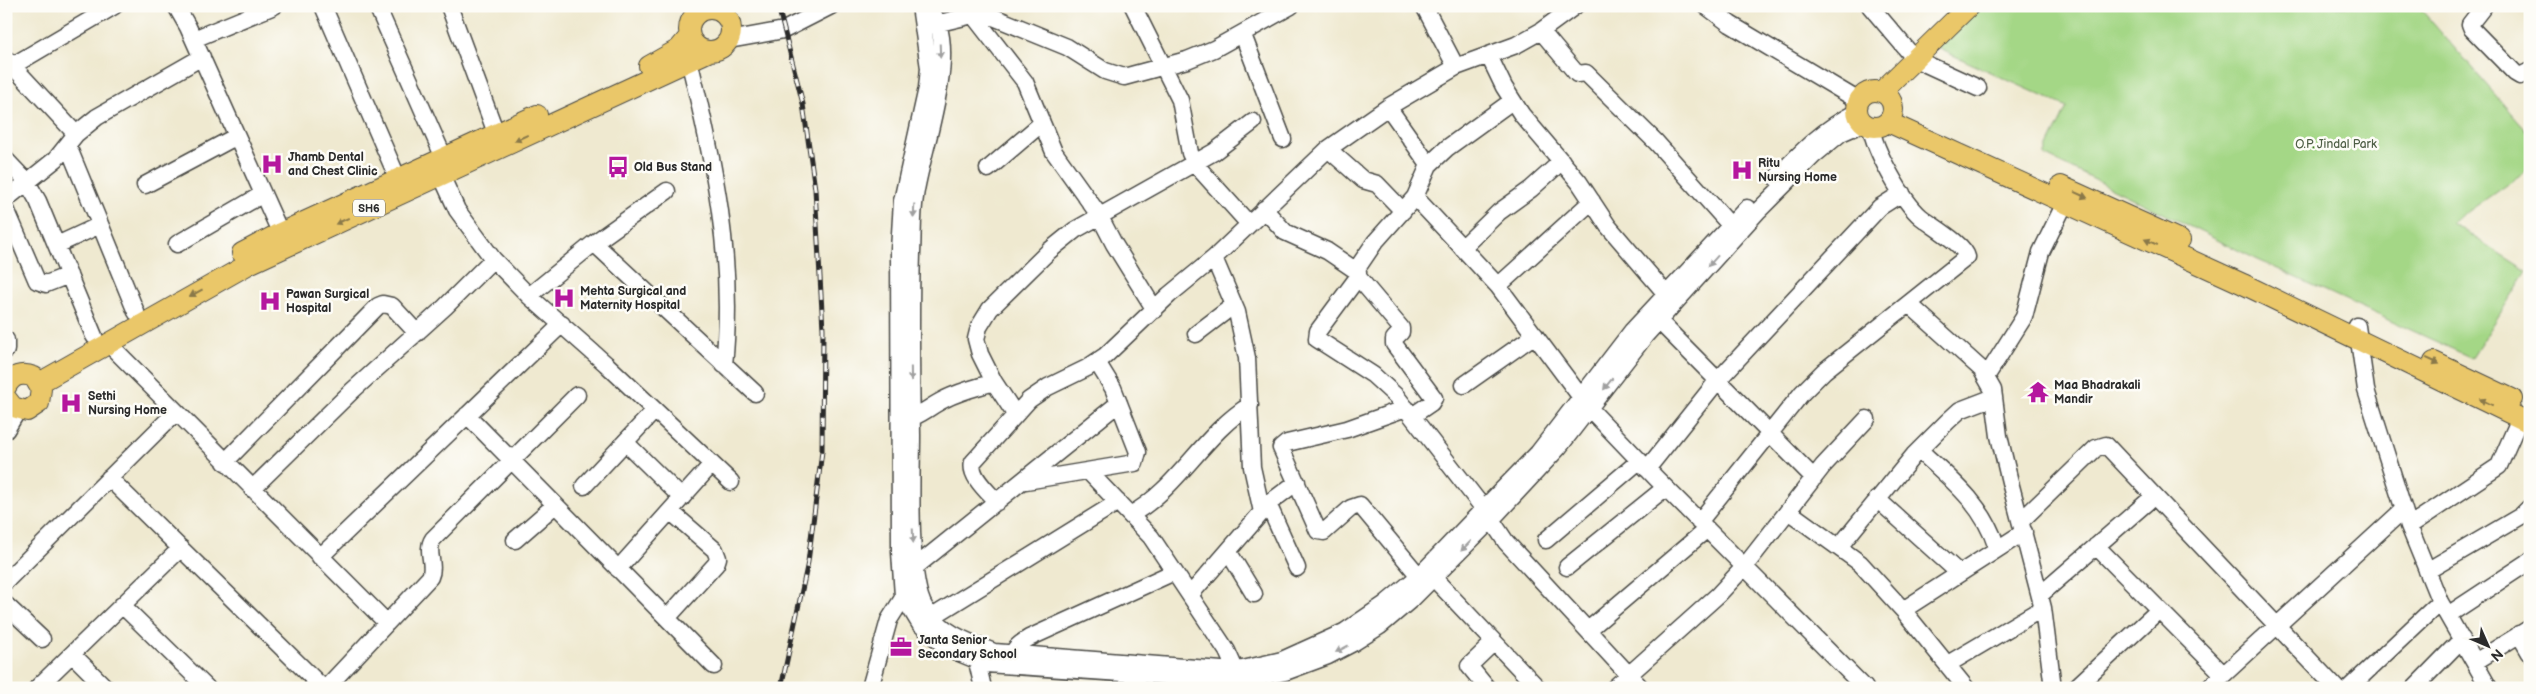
<svg xmlns="http://www.w3.org/2000/svg" width="2536" height="694" font-family="'Balsamiq Sans',sans-serif">
  <style>
    .green { fill: #a4d786; stroke: #688158 }
    .lines { fill: none; stroke-linecap: round; stroke-linejoin: round }
    .minor-casing { stroke: #484844; stroke-width: 19 }
    .major-casing { stroke: #484844; stroke-width: 22 }
    .minor { stroke: #fff; stroke-width: 16 }
    .major { stroke: #eac769; stroke-width: 20 }
    .rail-casing { stroke: #2b2b2b; stroke-width: 5 }
    .rail { stroke: #fdfcf7; stroke-width: 3; stroke-dasharray: 9; stroke-linecap: butt }
    .oneway { fill: #a0a0a0 }
    .oneway2 { fill: #8a794a }
    .labels { text-anchor: middle; dominant-baseline: central; stroke-width: 5; stroke-linejoin: round; paint-order: stroke }
    .shield { fill: #fdfcf7; stroke: #6a6a68; stroke-width: 1 }
    .shield-label { font-size: 11px; font-weight: bold; fill: #2b2b2b }
    .park-label { font-size: 12px; fill: #4f5f46; stroke: #fdfcf7 }
    .poi-label { font-size: 12px; font-weight: bold; fill: #2b2b2b; stroke: #fdfcf7; text-anchor: start }
  </style>
  <rect width="100%" height="100%" fill="#fdfcf7"/>
  <filter id="ink" filterUnits="userSpaceOnUse"><feTurbulence type="fractalNoise" baseFrequency=".02" numOctaves="2"/><feDisplacementMap in="SourceGraphic" scale="10" xChannelSelector="R" yChannelSelector="G"/><feConvolveMatrix kernelMatrix="1 2 1 2 8 2 1 2 1" color-interpolation-filters="sRGB"/></filter>
  <filter id="wash" filterUnits="userSpaceOnUse"><feTurbulence type="fractalNoise" baseFrequency=".0096" numOctaves="4" result="noise"/><feDisplacementMap in="SourceGraphic" scale="20" xChannelSelector="R" yChannelSelector="G"/><feGaussianBlur stdDeviation="1.12" result="paint"/><feColorMatrix in="noise" values="0 0 0 0 0 0 0 0 0 0 0 0 0 0 0 0 0 1.4 0 .05"/><feComposite in="paint" operator="in"/></filter>
  <g filter="url(#wash)">
    <rect width="100%" height="100%" fill="#efe9d0"/>
    <path class="green" d="M1981 6H2418L2530 135V168L2452 223 2527 271 2472 358 2256 259 2044 155 2067 107 1937 48Z"/>
  </g>
  <g filter="url(#ink)">
    <g class="lines">
      <g class="minor-casing">
        <path id="minor" d="M176 6 188 27 285 243
          M323 6 398 179
          M377 6 444 158
          M449 6 496 133
          M920 6 929 68 927 88 902 201 899 250 900 552 903 596 920 624 947 648 986 664 1240 681 1285 672 1328 656 1353 643 1380 626 1413 598 1491 520 1559 447 1645 336 1759 210 1813 156 1841 133 1864 123
          M927 6C965 43 920 152 915 197 912 215 913 235 912 253 910 314 911 374 912 435 912 473 907 579 925 608 940 632 968 642 994 652L1234 671 1282 660 1344 632 1385 604 1419 576 1496 496 1538 453 1632 331 1747 208
          M1133 6 1180 100 1190 153 1195 164 1249 224
          M1424 6 1456 67
          M1706 6 1730 24 1859 101
          M1870 6 1915 59 1978 88
          M2484 6 2470 24 2472 29 2515 73 2520 76 2530 71
          M973 15 1025 82 1054 152 1099 215 1114 244 1155 310
          M927 26 973 15 991 16 1067 47 1105 71 1124 77 1187 60 1214 49 1291 6
          M1541 31 1577 74 1586 73 1656 142 1737 233
          M1243 35 1283 139
          M194 39 274 6
          M729 40 784 30 831 6
          M1489 56 1504 87 1522 115 1579 182 1608 226 1673 302
          M6 59 76 134
          M689 60C714 161 735 261 724 365
          M12 66 114 6
          M1388 107 1429 165
          M68 146 136 312
          M1328 149 1363 180 1377 184 1403 211
          M6 160 27 182 38 201 94 336
          M436 164 457 210 493 259 529 296 606 364 731 482
          M988 169 1042 123
          M1776 178C1802 151 1823 129 1857 112
          M145 185 237 136
          M1415 197 1498 286 1589 408 1656 478 1865 688
          M6 199 56 159 76 134 97 117 202 57
          M6 209 37 281 46 284 69 275
          M1264 209 1285 232 1327 251 1358 272V277L1318 331 1317 339 1373 375 1397 397 1484 509 1506 542 1641 688
          M594 243 755 393
          M177 244 263 194
          M57 245 100 225
          M1462 248 1499 212 1531 189 1562 161
          M1356 270 1375 242 1415 197 1429 165 1447 148 1512 101
          M1358 277 1401 328V332L1394 339V344L1434 398 1431 403 1412 416
          M1498 286 1592 201
          M529 296 594 243 667 191
          M1909 304 1981 369 1993 390 1999 436 2010 482 2043 608 2053 688
          M1659 321 1814 478
          M2357 326 2366 390 2409 526 2440 602 2489 688
          M1196 334 1234 305
          M6 340V350
          M108 343 387 623
          M1986 377 2024 317 2041 252 2065 203
          M1464 385 1535 335
          M1406 408 1347 429 1287 443 1281 448 1318 531 1324 532 1351 508 1360 505 1419 576
          M1015 414 994 382 980 354 976 339 979 327 990 309 1049 251 1075 230 1214 152 1253 122
          M467 415 714 666
          M903 421C919 417 930 406 945 399 960 391 978 387 994 382
          M6 430 18 410
          M625 442 682 498
          M1919 450C1951 479 1984 505 1997 548
          M225 462 378 306 383 304 392 306 417 333
          M1647 469 1718 380 1880 207 1902 193
          M1088 471 1151 537 1227 651 1239 678
          M109 478 323 688
          M1026 481 1135 463 1138 452 1113 388 1097 362
          M584 486 655 410
          M252 489 352 391 445 307 493 259
          M1877 499 1959 573
          M997 502C988 492 969 476 973 462L1029 400 1048 387 1087 368 1105 356 1169 295 1214 258 1328 149 1388 107 1456 67 1516 45 1541 31 1575 6
          M1268 504 1297 568
          M1788 511 1860 563 1903 610 1966 688
          M1262 512 1268 504 1297 482
          M1130 515C1178 489 1203 434 1250 405
          M2021 521 2096 448 2106 445 2336 688
          M1699 522 1802 393 1824 371 1967 257C1964 244 1932 226 1921 217 1903 202 1874 149 1871 127
          M2409 526 2499 466 2520 418
          M515 540 555 505
          M1546 540 1639 461
          M2096 546 2223 674
          M1839 547 1914 455 1948 421 1960 410 1994 397
          M1228 551 1254 594
          M320 557 562 324
          M1567 567 1665 488
          M618 569 712 464
          M1426 570 1538 688
          M2427 571 2521 516 2530 507
          M909 572 1119 403
          M6 581 176 412
          M1190 595 1262 512 1252 467 1247 358 1237 312 1214 258
          M2040 595 2153 497
          M6 605 42 639
          M122 605 207 688
          M1903 610 2024 532
          M2448 615 2530 561
          M667 618 716 564 718 558 715 550 670 511
          M924 622 1118 502
          M1588 630 1707 529
          M2519 634 2530 653
          M975 653 983 688
          M72 654 106 688
          M1011 661C1013 648 1019 644 1029 638L1174 572
          M2475 662 2530 628
          M1948 664 2043 608
          M37 688 181 548
          M326 688 430 577C436 564 425 551 433 539L577 395
          M870 688 889 620 908 590
          M1487 688 1469 666 1494 642
          M1614 688 1718 595 1745 566 1823 466 1867 419
          M2075 688 2159 610
          M2209 688 2404 509
          M2349 688 2440 602
          M2414 688 2462 639"/>
      </g>
      <g class="major-casing">
        <path id="major" d="M689 30a21 21 0 1 1 42 0a21 21 0 1 1-42 0Z
          M649 66 679 49 689 37
          M1857 109a18 18 0 1 1 36 0a18 18 0 1 1-36 0Z
          M1881 92 1969 6
          M1888 122 2243 284 2530 423
          M2061 186 2180 240
          M242 253 280 233 537 115
          M2434 362 2512 399
          M39 383 249 264 708 52
          M6 387C12 375 22 372 34 377L41 389 39 403 27 411 13 407 6 398"/>
      </g>
      <use href="#minor" class="minor"/>
      <use href="#major" class="major"/>
      <g class="rail-casing">
        <path id="rail" d="M778 6 803 104 815 189 823 329 822 451 808 562 781 688"/>
      </g>
      <use href="#rail" class="rail"/>
    </g>
    <defs><path id="oneway-solid" d="M-6-.8H1V-3.2L6.5 0L1 3.2V.8H-6Z" transform="scale(1.25)"/></defs>
    <g class="oneway">
      <use href="#oneway-solid" transform="translate(940 51) rotate(88)"/>
      <use href="#oneway-solid" transform="translate(914 211) rotate(92)"/>
      <use href="#oneway-solid" transform="translate(1713 261) rotate(132)"/>
      <use href="#oneway-solid" transform="translate(911 374) rotate(89)"/>
      <use href="#oneway-solid" transform="translate(1608 384) rotate(128)"/>
      <use href="#oneway-solid" transform="translate(913 536) rotate(88)"/>
      <use href="#oneway-solid" transform="translate(1466 546) rotate(135)"/>
      <use href="#oneway-solid" transform="translate(1342 649) rotate(152)"/>
    </g>
    <g class="oneway2">
      <use href="#oneway-solid" transform="translate(521 138) rotate(155)"/>
      <use href="#oneway-solid" transform="translate(2081 195) rotate(24)"/>
      <use href="#oneway-solid" transform="translate(342 221) rotate(155)"/>
      <use href="#oneway-solid" transform="translate(2151 242) rotate(-156)"/>
      <use href="#oneway-solid" transform="translate(196 293) rotate(151)"/>
      <use href="#oneway-solid" transform="translate(2433 361) rotate(25)"/>
      <use href="#oneway-solid" transform="translate(2486 402) rotate(-154)"/>
    </g>
  </g>
  <defs>
    <g id="hospital-bare" transform="scale(1.725)"><path d="M-5-5h3v3.5h4V-5h3V5h-3V1.5h-4V5h-3Z" fill="#b5179e" stroke="#fdfcf7" stroke-width="2.5" paint-order="stroke"/></g>
    <g id="bus-bare" transform="scale(1.725)"><path d="M-5-6H5V4H4V6H2V4H-2V6H-4V4H-5ZM-3.5-4V0h7V-4ZM-3.5 1.2v1.5H-2V1.2ZM2 1.2v1.5H3.5V1.2Z" fill="#b5179e" stroke="#fdfcf7" stroke-width="2.5" paint-order="stroke"/></g>
    <g id="temple-bare" transform="scale(1.725)"><path d="M0-6L5-2H3V0L6.5 2.5H4V6H1.5V3h-3V6H-4V2.5H-6.5L-3 0V-2H-5Z" fill="#b5179e" stroke="#fdfcf7" stroke-width="2.5" paint-order="stroke"/></g>
    <g id="office-bare" transform="scale(1.725)"><path d="M-6-3h4V-5.5h4V-3h4V5H-6ZM-1-4.5V-3h2v-1.5ZM-6 0V1H6V0Z" fill="#b5179e" stroke="#fdfcf7" stroke-width="2.5" paint-order="stroke"/></g>
  </defs>
  <g fill-rule="evenodd">
    <use href="#hospital-bare" x="272" y="164"/>
    <use href="#bus-bare" x="618" y="167"/>
    <use href="#hospital-bare" x="1742" y="170"/>
    <use href="#hospital-bare" x="564" y="298"/>
    <use href="#hospital-bare" x="270" y="301"/>
    <use href="#temple-bare" x="2038" y="392"/>
    <use href="#hospital-bare" x="71" y="403"/>
    <use href="#office-bare" x="901" y="647"/>
  </g>
  <g class="labels">
    <rect class="shield" x="353" y="199.5" width="32" height="17" rx="4"/>
    <g class="shield-label">
      <text x="369" y="208">SH6</text>
    </g>
    <g class="park-label">
      <text x="2336" y="144">O.P. Jindal Park</text>
    </g>
    <g class="poi-label">
      <text x="288" y="157">Jhamb Dental<tspan x="288" dy="14">and Chest Clinic</tspan></text>
      <text x="1758" y="163">Ritu<tspan x="1758" dy="14">Nursing Home</tspan></text>
      <text x="634" y="167">Old Bus Stand</text>
      <text x="580" y="291">Mehta Surgical and<tspan x="580" dy="14">Maternity Hospital</tspan></text>
      <text x="286" y="294">Pawan Surgical<tspan x="286" dy="14">Hospital</tspan></text>
      <text x="2054" y="385">Maa Bhadrakali<tspan x="2054" dy="14">Mandir</tspan></text>
      <text x="88" y="396">Sethi<tspan x="88" dy="14">Nursing Home</tspan></text>
      <text x="918" y="640">Janta Senior<tspan x="918" dy="14">Secondary School</tspan></text>
    </g>
  </g>
  <rect width="2536" height="694" fill="none" stroke="#fdfcf7" stroke-width="25"/>
  <g transform="translate(2488 646) rotate(135)" stroke="#fdfcf7" stroke-width="4" paint-order="stroke">
  <path d="M0-4L9 19L0 12L-9 19Z" fill="#2b2b2b"/>
  <text y="-8" font-size="14" font-weight="bold" text-anchor="middle" fill="#2b2b2b">N</text>
  </g>
</svg>
